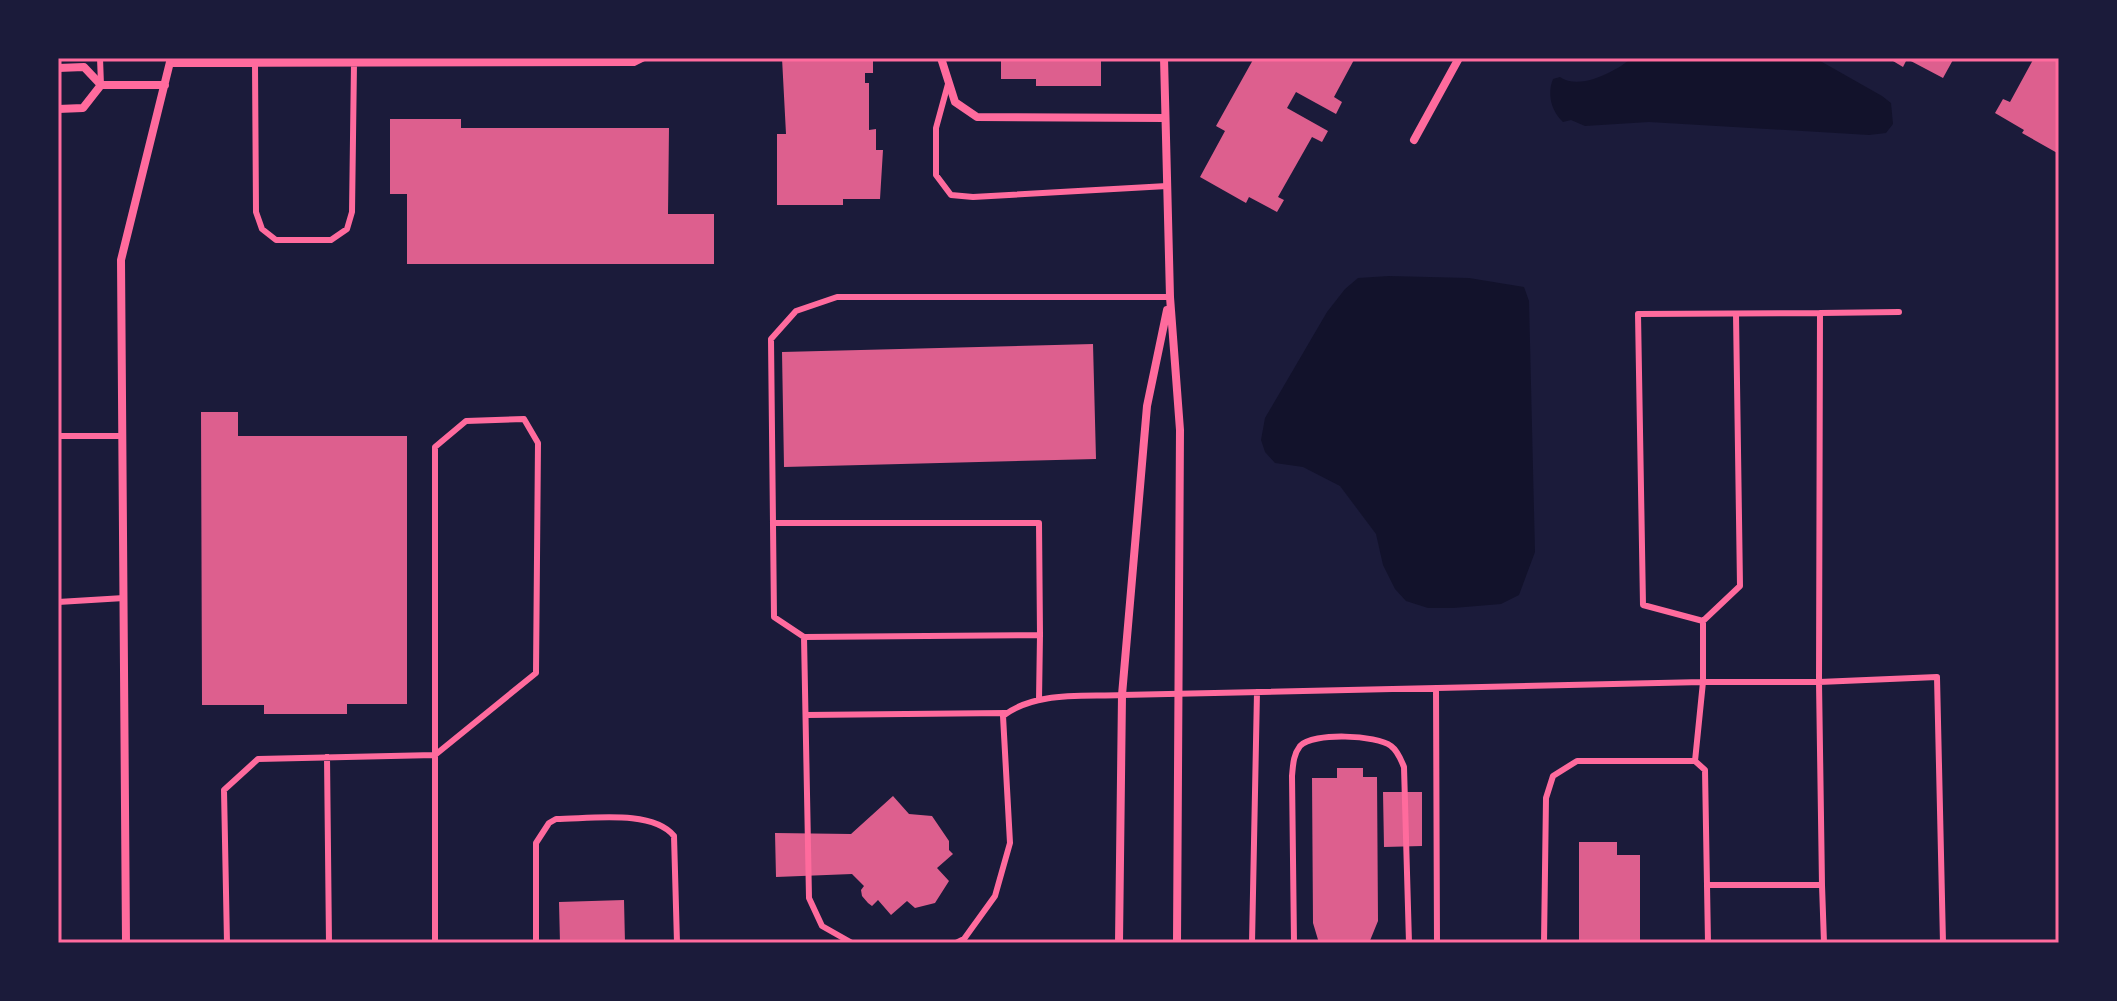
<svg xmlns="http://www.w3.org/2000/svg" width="2117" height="1001" font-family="'IBM Plex Serif',serif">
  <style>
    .water { fill: #12122b }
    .building { fill: #dd5f8e }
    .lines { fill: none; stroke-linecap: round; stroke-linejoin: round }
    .service { stroke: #ff6b9d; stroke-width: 6 }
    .minor { stroke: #ff6b9d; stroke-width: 8 }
    .neatline { fill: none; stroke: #ff6b9d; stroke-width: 3 }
  </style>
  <rect width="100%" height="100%" fill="#1b1b3a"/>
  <path class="water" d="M1632 58H1815L1882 96 1891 103 1893 124 1886 133 1869 135 1649 122 1585 126 1571 120 1563 122C1551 111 1547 94 1553 79L1560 77C1580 91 1616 71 1632 58Z
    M1389 276 1469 278 1524 287 1529 301 1535 552 1519 595 1501 604 1453 608H1428L1406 601 1395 589 1383 565 1376 534 1340 486 1303 467 1275 463 1265 452 1261 440 1265 418 1327 312 1345 289 1358 278Z"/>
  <path class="building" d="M782 58H873V73H865V83H869V130L876 129V150H883L880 199H843V205H777V134H786Z
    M996 58H1101V86H1036V79H1001V61H996Z
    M1254 58H1355L1334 97 1342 102 1336 114 1296 92 1287 108 1328 131 1322 142 1312 137 1278 197 1284 200 1277 212 1249 197 1246 203 1200 177 1225 131 1216 126Z
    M1888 58H1954L1943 78 1907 59 1903 67Z
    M2034 58H2059V154L2022 133 2024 130 1995 113 2003 99 2010 102Z
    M390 119H461V128H669L668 214H714V264H407V194H390Z
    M1093 344 1096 459 784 467 782 352Z
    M201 412H238V436H407V704H347V714H264V705H202Z
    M1337 768H1363V777H1377L1378 921 1369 943H1319L1313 923 1312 778H1337Z
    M1383 792H1422V846L1384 847Z
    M893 796 909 814 932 816 949 841V850L953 854 937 868 949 881 935 903 915 908 907 901 891 915 878 900 872 906 868 903 862 896 861 890 864 886 852 874 776 877 775 833 851 834Z
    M1579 842H1617V855H1640V943H1579Z
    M624 900 625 943H560L559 902Z"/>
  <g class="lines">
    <path class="service" d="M100 58 101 85
      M170 64 634 63 644 58
      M255 64 256 212 262 229 276 240H331L347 229 352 212 354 63
      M948 84 936 128V175L951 195 973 197 1167 186
      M1820 313 1899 312
      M1736 314 1740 586 1703 621 1643 605 1638 314 1820 313 1819 682 1937 677 1943 943
      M58 436H123
      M773 523H1039L1040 635
      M58 602 124 598
      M1703 621V682H1819L1822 885
      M804 637 1040 635 1039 700
      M1436 688 1437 943
      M806 715 1006 713
      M327 757 329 943
      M1708 885H1822L1824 943
      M227 943 224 790 258 759 435 755 536 673 538 443 524 419 466 421 435 447V943
      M536 943V843L549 823 556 819C589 819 652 809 674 836L677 943
      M852 943 822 926 809 898 804 637 774 617 771 339 796 311 837 297H1170
      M956 943 964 939 995 896 1010 843 1003 716C1035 691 1083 697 1122 695L1703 682 1695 761
      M1252 943 1257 692
      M1294 943 1292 776C1293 766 1293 755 1300 746 1313 732 1377 735 1391 746 1398 751 1401 760 1404 767L1409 943
      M1544 943 1546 798 1553 776 1577 761H1695L1705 770 1708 943"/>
    <path class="minor" d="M941 58 955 102 977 117 1165 118
      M1164 58 1170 297 1180 430 1177 943
      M58 68 84 67 101 85H165
      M58 109 83 108 101 85
      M1414 140 1459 58
      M126 943 121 260 171 58
      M1119 943 1122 695 1147 406 1167 310"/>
  </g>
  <rect width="2117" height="1001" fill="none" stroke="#1b1b3a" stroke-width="120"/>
  <rect x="60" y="60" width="1997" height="881" class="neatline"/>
</svg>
